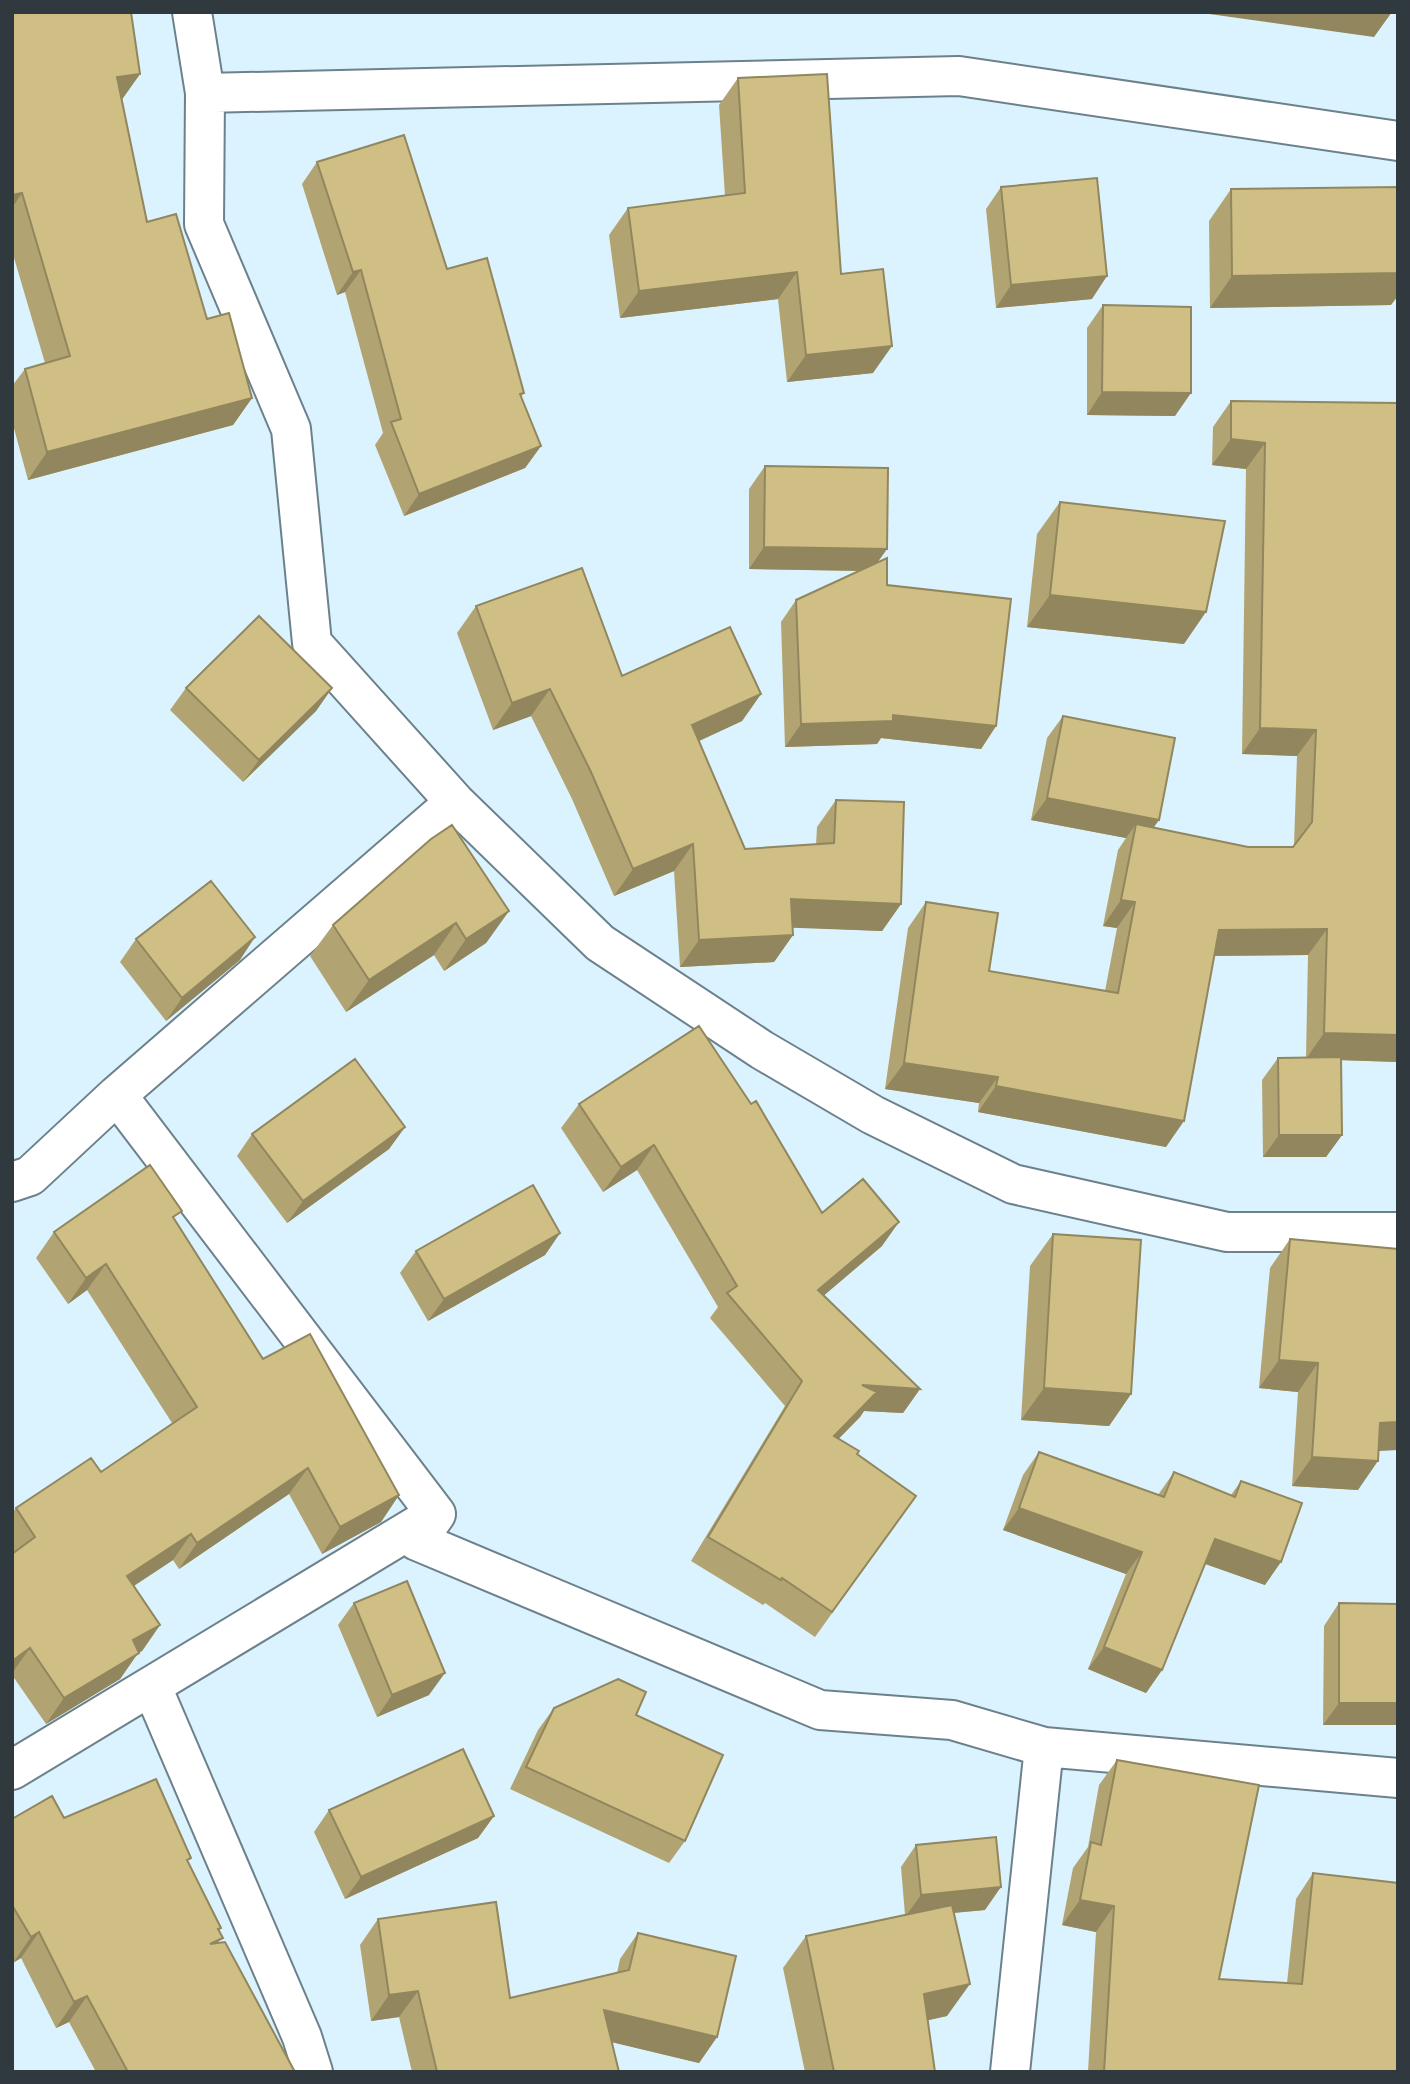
<svg xmlns="http://www.w3.org/2000/svg" width="1410" height="2084" font-family="'Fira Sans Condensed',sans-serif">
  <style>
    .lines { fill: none; stroke-linecap: round; stroke-linejoin: round }
    .street-casing { stroke: #6c818b; stroke-width: 42 }
    .street { stroke: #fff; stroke-width: 38 }
    .wall { fill: #b2a472 }
    .shaded-wall { fill: #91865d }
    .building { fill: #cfbf85; stroke: #91865d; stroke-width: 2 }
  </style>
  <rect width="100%" height="100%" fill="#dbf3fe"/>
  <g class="lines">
    <g class="street-casing">
      <path id="street" d="M192 12 205 93 204 224 291 429 312 643 455 802 600 943 762 1050 873 1115 1013 1184 1227 1232H1398
        M205 93 959 76 1398 141
        M117 1095 436 1514 417 1541 820 1710 952 1720 1044 1747 1398 1778
        M12 1182 30 1176 117 1095 455 802
        M152 1687 302 2037 313 2072
        M12 1770 436 1514
        M1010 2072 1044 1747"/>
    </g>
    <use href="#street" class="street"/>
  </g>
  <path class="wall" d="M12 12 140 74 121 100 147 222 207 319 252 398 233 425 28 480 12 421V386L25 369 45 363 12 251Z
    M738 78 841 274 873 373 787 382 778 299 620 318 609 235 628 208 725 196 719 105Z
    M317 162 447 269 524 393 521 397 541 446 525 468 404 516 375 445 383 433 345 292 337 295 302 184Z
    M1001 187 1092 299 996 308 986 209Z
    M1231 189 1391 305 1210 308 1209 221Z
    M1103 305 1175 416 1087 415V328Z
    M1231 401 1398 403V1062L1341 1060 1342 1135 1326 1157H1263L1262 1080 1278 1058 1306 1057 1308 955 1214 956 1166 1147 978 1112 979 1103 885 1089 908 928 926 902 989 971 1105 991 1117 928 1103 926 1118 850 1126 838 1031 820 1047 738 1063 716 1159 820 1153 828 1248 847H1293L1294 845 1297 756 1242 754 1246 469 1212 465 1213 427Z
    M765 466 887 549 877 563 887 585 996 726 981 749 881 738 877 744 785 747 781 622 796 600 860 571 749 569V489Z
    M1060 502 1184 644 1027 627 1037 534Z
    M476 606 622 676 761 694 742 721 699 741 745 849 816 845 817 827 836 800 901 904 882 931 793 927V935L774 962 680 967 674 871 614 896 572 799 531 716 493 730 457 633Z
    M186 688H332L316 711 243 782 170 710Z
    M509 911 486 943 444 971 434 955 346 1012 310 956 333 925Z
    M136 939 240 960 166 1021 120 962Z
    M579 1104 822 1213 882 1246 824 1295 920 1389 903 1413 864 1411 860 1417 838 1439 857 1454 899 1520 815 1637 765 1603 763 1605 691 1561 785 1406 710 1318 718 1307 637 1170 603 1192 561 1128Z
    M405 1127 389 1149 287 1223 237 1156 252 1134Z
    M175 1221 263 1359 399 1495 381 1522 322 1554 289 1494 179 1569 173 1560 134 1586 160 1625 142 1651 138 1653 120 1679 46 1724 12 1675V1513L16 1508 101 1472 172 1423 87 1290 68 1304 36 1258 54 1232Z
    M560 1233 545 1255 428 1321 400 1273 416 1251Z
    M1053 1234 1131 1394 1109 1426 1021 1420 1030 1266Z
    M1290 1239 1379 1451 1358 1490 1292 1486 1298 1392 1259 1388 1270 1268Z
    M1039 1452 1158 1495 1174 1472 1231 1495 1241 1481 1265 1585 1205 1564 1162 1670 1146 1693 1088 1669 1126 1574 1003 1530 1023 1475Z
    M354 1603 429 1695 377 1717 338 1625Z
    M1339 1603 1398 1725H1323L1324 1626Z
    M554 1708 636 1715 685 1841 669 1863 510 1789 538 1730Z
    M1117 1760 1219 1979 1287 1983 1296 1899 1313 1873 1398 2072H1088L1096 1932 1062 1925 1073 1868 1088 1847 1099 1785Z
    M329 1810 494 1816 478 1838 345 1899 314 1832Z
    M64 1818 188 1862 221 1928 219 1931V1943L295 2072H96L69 2022 56 2028 21 1958 12 1962V1819Z
    M916 1845 985 1910 954 1913 947 2016 928 2020 935 2072H805L783 1968 806 1936 905 1915 901 1867Z
    M378 1919 510 1998 617 1973 620 1959 638 1933 717 2037 699 2063 612 2042 619 2072H412L399 2017 371 2021 360 1945Z"/>
  <path class="shaded-wall" d="M1195 12H1392L1374 37Z
    M140 74 121 101 117 77Z
    M22 193 12 208V195Z
    M361 270 345 292 337 295 353 272Z
    M797 272 778 299 620 318 639 291Z
    M1398 273V296L1391 305 1210 308 1232 276Z
    M1107 276 1092 299 996 308 1011 285Z
    M892 346 873 373 787 382 806 355Z
    M1102 392 1191 393 1175 416 1087 415Z
    M252 398 233 425 28 480 47 452Z
    M1231 439 1265 443 1246 469 1212 465Z
    M541 446 525 468 404 516 419 494Z
    M764 547 887 549 871 571 749 569Z
    M1050 595 1206 612 1184 644 1027 627Z
    M332 688 316 711 243 782 259 760Z
    M550 689 531 716 493 730 512 703Z
    M761 694 742 721 673 753 692 725Z
    M893 715 996 726 981 749 881 738 877 744 785 747 801 724Z
    M1260 728 1316 730 1297 756 1242 754Z
    M1047 798 1159 820 1143 842 1136 824 1126 838 1031 820Z
    M693 844 674 871 614 896 633 869Z
    M791 899 901 904 882 931 772 927Z
    M1121 900 1135 902 1117 928 1103 926Z
    M509 911 486 943 444 971 466 939Z
    M456 923 434 955 346 1012 369 980Z
    M1327 929 1308 955 1200 956 1219 930Z
    M793 935 774 962 680 967 699 940Z
    M255 937 240 960 166 1021 182 998Z
    M1324 1033 1398 1035V1062L1306 1059Z
    M904 1063 998 1077 979 1103 885 1089Z
    M996 1086 1184 1121 1166 1147 978 1112Z
    M405 1127 389 1149 287 1223 303 1201Z
    M1279 1135H1342L1326 1157H1263Z
    M654 1145 637 1170 603 1192 621 1167Z
    M899 1222 882 1246 801 1315 818 1290Z
    M560 1233 545 1255 428 1321 444 1299Z
    M106 1264 87 1290 68 1304 86 1278Z
    M1279 1360 1318 1363 1298 1392 1259 1388Z
    M862 1385 920 1389 903 1413 864 1411 860 1417 817 1461Z
    M1044 1388 1131 1394 1109 1426 1021 1420Z
    M1398 1422V1450L1360 1452 1380 1423Z
    M1312 1457 1378 1461 1358 1490 1292 1486Z
    M308 1468 289 1494 179 1569 197 1543Z
    M399 1495 381 1522 322 1554 340 1527Z
    M1019 1508 1142 1552 1126 1574 1003 1530Z
    M191 1534 173 1560 109 1602 127 1576Z
    M1215 1539 1281 1562 1265 1585 1200 1562Z
    M160 1625 142 1651 138 1653 120 1679 46 1724 64 1698 133 1640Z
    M1104 1647 1162 1670 1146 1693 1088 1669Z
    M30 1648 12 1673V1661Z
    M445 1673 429 1695 377 1717 392 1695Z
    M1339 1703H1398V1725H1323Z
    M494 1816 478 1838 345 1899 361 1877Z
    M1001 1887 985 1910 905 1917 921 1895Z
    M1080 1900 1114 1906 1096 1932 1062 1925Z
    M39 1932 21 1958 13 1963 31 1937Z
    M970 1984 947 2016 902 2026 924 1994Z
    M418 1991 399 2017 371 2021 389 1995Z
    M87 1996 69 2022 56 2028 74 2002Z
    M604 2010 717 2037 699 2063 586 2036Z"/>
  <path class="building" d="M12 12H131L140 74 117 77 147 222 176 214 207 319 229 313 252 398 47 452 25 369 70 356 22 193 12 195Z
    M827 74 841 274 883 269 892 346 806 355 797 272 639 291 628 208 745 193 738 78Z
    M404 135 447 269 487 258 524 393 520 394 541 446 419 494 391 422 401 419 361 270 353 272 317 162Z
    M1097 178 1107 276 1011 285 1001 187Z
    M1398 187V273L1232 276 1231 189Z
    M1103 305 1191 307V393L1102 392Z
    M1231 401 1398 403V1035L1324 1033 1327 929 1219 930 1184 1121 996 1086 998 1077 904 1063 926 902 998 913 989 971 1118 993 1135 902 1121 900 1136 824 1248 847H1293L1312 822 1316 730 1260 728 1265 443 1231 439Z
    M765 466 888 468 887 549 764 547Z
    M1060 502 1225 521 1206 612 1050 595Z
    M887 558V585L1011 599 996 726 893 715V721L801 724 796 600Z
    M582 568 622 676 730 627 761 694 692 725 745 849 834 843 836 800 904 802 901 904 791 899 793 935 699 940 693 844 633 869 591 772 550 689 512 703 476 606Z
    M259 616 332 688 259 760 186 688Z
    M1063 716 1175 738 1159 820 1047 798Z
    M452 825 509 911 466 939 456 923 369 980 333 925 431 839Z
    M211 881 255 937 182 998 136 939Z
    M699 1026 751 1104 756 1101 822 1213 863 1179 899 1222 818 1290 920 1389 862 1385 877 1392 834 1436 859 1451 857 1454 916 1496 832 1612 782 1578 781 1580 708 1537 802 1381 727 1293 737 1286 654 1145 621 1167 579 1104Z
    M1341 1057 1342 1135H1279L1278 1058Z
    M355 1059 405 1127 303 1201 252 1134Z
    M150 1165 182 1211 173 1217 263 1359 310 1334 399 1495 340 1527 308 1468 197 1543 191 1534 127 1576 160 1625 133 1640 139 1653 64 1698 30 1648 12 1661V1554L35 1537 16 1508 91 1458 101 1472 197 1407 106 1264 86 1278 54 1232Z
    M533 1185 560 1233 444 1299 416 1251Z
    M1053 1234 1141 1240 1131 1394 1044 1388Z
    M1290 1239 1398 1249V1422L1380 1423 1378 1461 1312 1457 1318 1363 1279 1360Z
    M1039 1452 1164 1497 1174 1472 1235 1497 1241 1481 1302 1503 1281 1562 1215 1539 1162 1670 1104 1647 1142 1552 1019 1508Z
    M407 1581 445 1673 392 1695 354 1603Z
    M1339 1603 1398 1604V1703H1339Z
    M618 1679 646 1692 636 1715 723 1755 685 1841 526 1767 554 1708Z
    M463 1749 494 1816 361 1877 329 1810Z
    M1117 1760 1259 1785 1219 1979 1302 1984 1313 1873 1398 1883V2072H1104L1114 1906 1080 1900 1091 1842 1101 1845Z
    M156 1779 191 1858 187 1860 221 1928 218 1929 223 1938 210 1944 225 1942 295 2072H128L87 1996 74 2002 39 1932 31 1937 12 1905V1819L52 1796 64 1818Z
    M996 1837 1001 1887 921 1895 916 1845Z
    M496 1902 510 1998 629 1970 638 1933 736 1956 717 2037 604 2010 619 2072H437L418 1991 389 1995 378 1919Z
    M952 1905 970 1984 924 1994 935 2072H834L806 1936Z"/>
  <rect width="1410" height="2084" fill="none" stroke="#30393d" stroke-width="28"/>
</svg>
